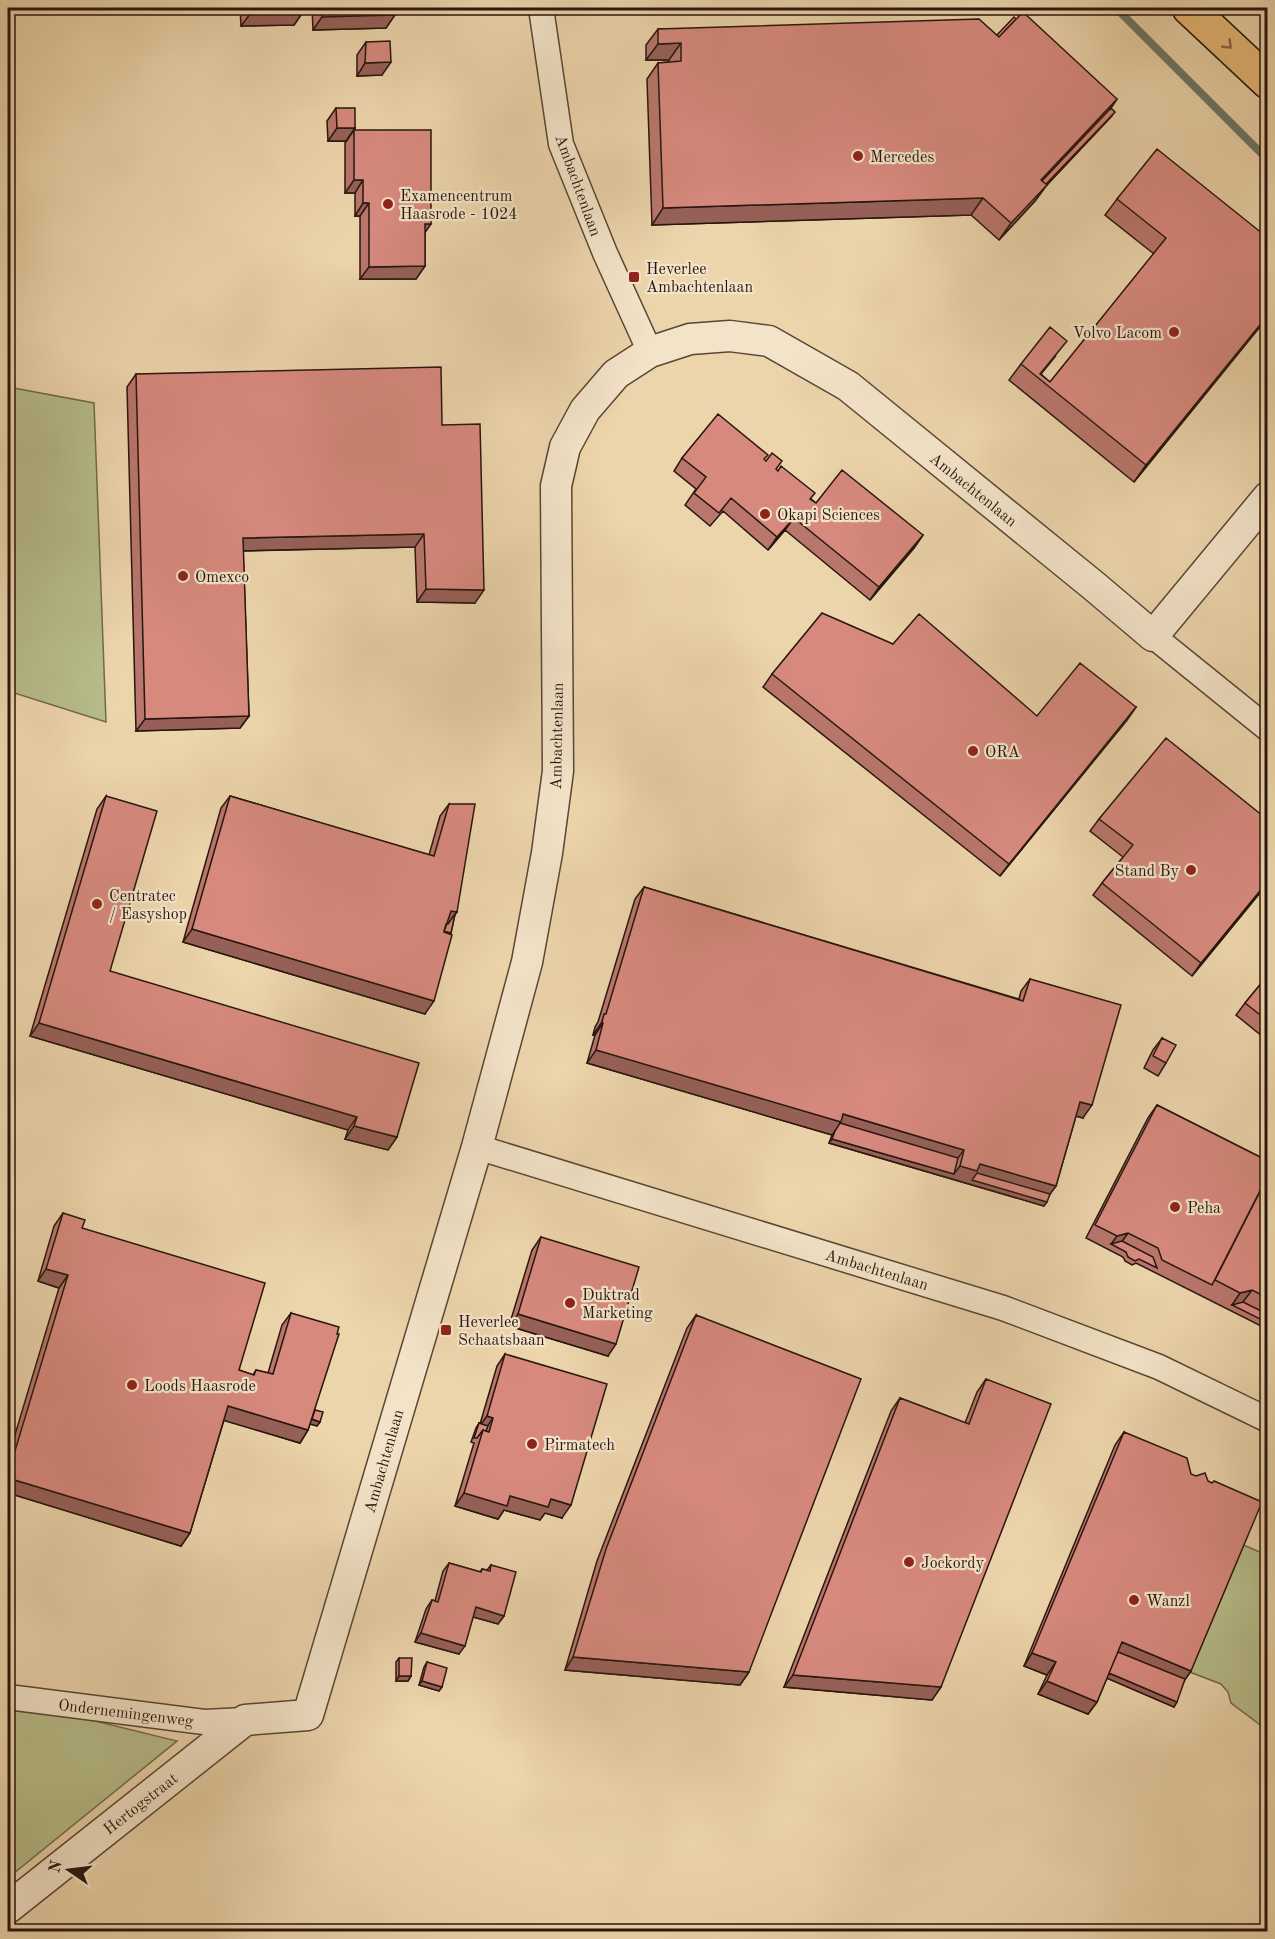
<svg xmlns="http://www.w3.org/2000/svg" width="1275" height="1939" font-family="'Old Standard TT',serif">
<rect width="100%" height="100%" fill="#ecd4ab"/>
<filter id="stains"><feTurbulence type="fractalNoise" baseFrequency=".00333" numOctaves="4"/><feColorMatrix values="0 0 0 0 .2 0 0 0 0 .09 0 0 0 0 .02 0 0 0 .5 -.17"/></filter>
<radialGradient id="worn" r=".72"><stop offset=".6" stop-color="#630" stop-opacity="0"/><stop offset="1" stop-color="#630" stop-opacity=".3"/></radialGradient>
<path fill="#b7bd8a" stroke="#706a4c" stroke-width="1.5" d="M8 387 94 403 106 722 8 691Z
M1241 1544 1267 1555V1730L1231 1703 1228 1692 1221 1684 1187 1671Z
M8 1710 83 1718 177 1741 8 1878Z"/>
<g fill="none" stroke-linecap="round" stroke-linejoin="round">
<path stroke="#6c7868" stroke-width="8" d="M1116 8 1268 160"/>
<g stroke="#594635" stroke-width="27">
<path id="minor" d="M541 8 561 144 605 253 650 352
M1153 636 1268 729
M477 1147 1003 1308 1159 1367 1268 1420
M8 1697 204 1722 245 1720"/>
</g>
<g stroke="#594635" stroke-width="33">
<path id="tertiary" d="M8 1908 245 1720 308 1715 477 1147 527 962 547 853 558 771 556 486 565 447 585 410 616 374 650 352 690 339 730 336 769 341 848 386 1094 586 1153 636 1268 497"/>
</g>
<g stroke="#28160e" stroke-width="36">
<path id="trunk" d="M1189 8 1268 82"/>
</g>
<use href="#minor" stroke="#f3e3c8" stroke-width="24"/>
<use href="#tertiary" stroke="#f3e3c8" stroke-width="30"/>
<use href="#trunk" stroke="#e6ba76" stroke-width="33"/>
</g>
<path fill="#b9766c" stroke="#28160e" stroke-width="1.5" d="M240 8H303V12L294 25 241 26Z
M312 8H411L401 13 395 14 386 28 313 30Z
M658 29 997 35 1117 99 1111 108 1112 116 1046 186 1035 201 999 240 971 215 652 225 647 79 658 63 669 62V60H646V45Z
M366 42 382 75 357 76V55Z
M336 108 355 128 346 141H328L327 121Z
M354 130 425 232V266L416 279H360V216H355V193H345V143Z
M1117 199 1268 238V320L1266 319 1134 482 1009 380 1021 364 1055 357 1041 374 1050 382 1154 254 1105 215Z
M136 374 442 425 475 603 417 602 415 547 243 551 249 716 240 728 136 731 127 387Z
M682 458 764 460 816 503 923 535 914 548 870 600 785 530 768 550 723 511 710 526 685 505 696 489 674 471Z
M772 674 1037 716 1136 707 1127 720 1000 876 763 687Z
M106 796 110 971 397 1137 388 1150 345 1139 348 1130 30 1036 97 809Z
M230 796 429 855 440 816 449 804 457 912 455 914 451 933 425 1014 183 942 221 808Z
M1099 819 1268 820V883L1192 976 1093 895 1102 883 1123 857 1090 831Z
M644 887 1019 999 1021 991 1030 979 1083 1118 1076 1116 1056 1186 1050 1194 1044 1206 829 1143 832 1135 587 1063 595 1035H593L595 1027 598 1022 635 899Z
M1268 975V1041L1236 1015 1245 1003Z
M1162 1038 1166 1063 1158 1076 1144 1068 1153 1050Z
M1157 1105 1268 1161V1324L1261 1326 1136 1263 1132 1265 1125 1261 1123 1257 1086 1238 1148 1118Z
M63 1213 82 1228 239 1370 253 1375 256 1370 268 1373 282 1325 291 1313 315 1410 320 1422 317 1426 310 1424 308 1430 300 1443 224 1420 190 1533 181 1546 8 1493V1458L59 1288 38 1281 54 1226Z
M541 1237 608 1356 509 1326 532 1250Z
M696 1315 749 1672 740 1685 565 1670 597 1561 687 1328Z
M505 1354 562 1518 545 1513 540 1520 504 1510 498 1519 455 1506 474 1443 471 1442 476 1428 479 1423 480 1424 497 1366Z
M986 1379 941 1687 932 1700 784 1687 891 1411 900 1398 965 1423 977 1392Z
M1124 1432 1191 1671 1185 1679 1174 1707 1107 1678 1097 1702 1088 1714 1038 1694 1047 1675 1024 1666 1115 1445Z
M449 1563 480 1572 482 1569 487 1570 491 1565 504 1616 498 1624 473 1617 459 1654 415 1642 426 1609 432 1600 435 1601 443 1571Z
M399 1658 411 1676 408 1681H396V1662Z
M427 1662 442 1687 439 1691 419 1685 424 1667Z"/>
<path fill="#966058" stroke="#28160e" stroke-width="1.5" d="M392 8H411L401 13 389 15H395L386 28 313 30 322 17Z
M303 12 294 25 241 26 250 14Z
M681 43 669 60H646L658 44Z
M391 62 382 75 357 76 365 63Z
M1117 99 1105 116 1033 192 1041 180Z
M1115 112 1046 186 1035 201 999 240 1011 223 1036 195Z
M337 128H355L346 141H328Z
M354 180H363L355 193H345Z
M983 198 971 215 652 225 663 208Z
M363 203H369L360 216H355Z
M425 224H431L422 237Z
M425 266 416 279H360L369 267Z
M1268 315V317L1134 482 1146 465Z
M794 518 785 530 768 550 777 537Z
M424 534 415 547 234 551 243 538Z
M923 535 914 548 870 600 879 587Z
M426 589 484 590 475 603 417 602Z
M1136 707 1127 720 1000 876 1009 864Z
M249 716 240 728 136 731 145 719Z
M1268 881V883L1192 976 1201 963Z
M451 911 457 912 448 924H443Z
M192 929 434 1001 425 1014 183 942Z
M602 1022 603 1023 595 1035H593Z
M39 1023 357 1117 348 1130 30 1036Z
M596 1050 843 1114 964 1150 955 1162 837 1128 832 1135 587 1063Z
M1080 1102 1092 1105 1083 1118 1072 1115Z
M354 1126 397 1137 388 1150 345 1139Z
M832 1139 954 1174 960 1166 980 1164 1056 1186 1047 1198V1202L1044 1206 829 1143Z
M1128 1233 1119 1246 1111 1244 1117 1236Z
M46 1269 68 1275 59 1288 38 1281Z
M1252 1290 1240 1306 1232 1305 1240 1293Z
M1268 1302V1311L1258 1315Z
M518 1314 616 1344 608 1356 509 1326Z
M1268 1320V1324L1261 1326 1264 1321Z
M228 1406 308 1430 300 1443 219 1419Z
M487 1416 493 1418 485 1430 478 1428Z
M310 1419 320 1422 317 1426 307 1423Z
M8 1478 190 1533 181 1546 8 1493Z
M464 1493 551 1499 571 1505 562 1518 545 1513 540 1520 504 1510 498 1519 455 1506Z
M476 1607 504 1616 498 1624 470 1616Z
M421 1633 465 1646 459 1654 415 1642Z
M1122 1642 1191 1671 1182 1684 1114 1656Z
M1032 1653 1056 1662 1047 1675 1024 1666Z
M573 1657 749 1672 740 1685 565 1670Z
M1107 1672 1177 1702 1174 1707 1104 1677Z
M793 1675 941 1687 932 1700 784 1687Z
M399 1676H411L408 1681H396Z
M422 1681 442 1687 439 1691 419 1685Z
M1047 1681 1097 1702 1088 1714 1038 1694Z"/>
<path fill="#d7897e" stroke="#28160e" stroke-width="1.5" d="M249 8H303V12L250 14Z
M322 8H395V15L322 17Z
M1023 12 1117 99 1041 180 1047 185 1011 223 983 198 663 208 658 63 681 61V43L658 44V29L979 19 999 37Z
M1014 17 1016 19 999 37 997 35Z
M390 41 391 62 365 63 366 42Z
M336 108H355V128H337Z
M1111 108 1115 112 1046 184 1042 181Z
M354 130H431V224H425V266L369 267V203H363V180H354Z
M1157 149 1268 238V315L1146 465 1021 364 1050 327 1067 341 1040 374 1050 382 1166 238 1117 199Z
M441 367 442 425 480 424 484 590 426 589 424 534 243 538 249 716 145 719 136 374Z
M718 414 768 455 764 459 766 461 772 453 782 461 776 469 778 471 781 466 815 493 810 499 816 503 842 470 923 535 879 587 794 518 777 537 731 498 719 513 694 493 706 477 682 458Z
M822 613 893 644 919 614 1037 716 1080 663 1136 707 1009 864 772 674Z
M1166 738 1268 820V881L1201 963 1102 883 1133 845 1099 819Z
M106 796 157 811 110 971 419 1063 397 1137 354 1126 357 1117 39 1023Z
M230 796 434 856 449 804H475L457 912 451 911 444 932 452 935 434 1001 192 929Z
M644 887 1023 1001 1030 979 1121 1005 1092 1105 1080 1102 1056 1186 980 1164 977 1171 960 1166 964 1150 843 1114 841 1122 596 1050 603 1023 602 1022 604 1014H606Z
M455 914 451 933 444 931 446 924H448Z
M1268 975V1021L1245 1003Z
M1162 1038 1176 1045 1166 1063 1153 1056Z
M1157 1105 1268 1161V1175L1212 1285 1162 1260 1158 1248 1128 1233 1117 1236 1095 1225Z
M840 1123 958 1158 954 1174 832 1139 835 1131Z
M977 1173 1050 1194 1047 1202 972 1180Z
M1268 1176V1298L1252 1290 1240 1293 1215 1280Z
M63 1213 85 1220 82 1228 265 1283 239 1370 254 1375 256 1370 273 1374 291 1313 339 1327 337 1334H339L308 1430 228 1406 190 1533 8 1478V1474L68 1275 46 1269Z
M541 1237 639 1267 616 1344 518 1314Z
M1122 1241 1153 1257 1157 1268 1139 1259 1135 1261 1128 1257 1126 1252 1111 1244Z
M1243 1302 1261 1311 1268 1309V1320L1264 1321 1232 1305Z
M696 1315 861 1379 749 1672 573 1657 606 1549Z
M505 1354 607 1384 571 1505 551 1499 548 1507 510 1496 507 1506 464 1493 483 1430 489 1432 493 1418 487 1416Z
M986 1379 1051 1404 941 1687 793 1675 900 1398 969 1424Z
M315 1410 323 1412 320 1422 312 1419Z
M479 1423 488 1426 486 1431 483 1430 477 1438H474Z
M1124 1432 1187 1458 1191 1474 1196 1476 1205 1473 1208 1481 1212 1483 1214 1481 1262 1502 1191 1671 1122 1642 1097 1702 1047 1681 1056 1662 1032 1653Z
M449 1563 481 1572 482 1569 490 1571 491 1565 516 1572 504 1616 476 1607 465 1646 421 1633 432 1600 438 1602Z
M1118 1652 1185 1679 1177 1702 1109 1673Z
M399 1658H412L411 1676H399Z
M427 1662 447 1668 442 1687 422 1681Z"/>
<defs><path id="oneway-chevron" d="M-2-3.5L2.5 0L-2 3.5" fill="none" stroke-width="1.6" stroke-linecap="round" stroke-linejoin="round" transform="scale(1.5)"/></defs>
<use stroke="#876842" href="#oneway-chevron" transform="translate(1228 45) rotate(44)"/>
<g fill="#8f2418" stroke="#f3e3c8" stroke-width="2">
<circle cx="858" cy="156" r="6"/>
<circle cx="388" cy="204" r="6"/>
<rect x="628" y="271" width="12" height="12" rx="3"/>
<circle cx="1174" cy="332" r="6"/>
<circle cx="765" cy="514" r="6"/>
<circle cx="183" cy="576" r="6"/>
<circle cx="973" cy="751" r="6"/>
<circle cx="1191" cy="870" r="6"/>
<circle cx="97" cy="904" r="6"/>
<circle cx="1175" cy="1207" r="6"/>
<circle cx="570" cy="1303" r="6"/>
<rect x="440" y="1324" width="12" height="12" rx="3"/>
<circle cx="132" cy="1385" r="6"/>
<circle cx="532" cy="1444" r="6"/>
<circle cx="909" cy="1562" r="6"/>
<circle cx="1134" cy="1600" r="6"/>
</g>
<g text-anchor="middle" stroke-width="4.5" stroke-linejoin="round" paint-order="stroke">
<g font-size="16" fill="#28160e" stroke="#f3e3c8" text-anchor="start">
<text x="870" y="162">Mercedes</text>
<text x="400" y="201">Examencentrum<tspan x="400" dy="18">Haasrode - 1024</tspan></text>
<text x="646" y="274">Heverlee<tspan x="646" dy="18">Ambachtenlaan</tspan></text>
<text x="1162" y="338" text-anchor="end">Volvo Lacom</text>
<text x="777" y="520">Okapi Sciences</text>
<text x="195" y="582">Omexco</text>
<text x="985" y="757">ORA</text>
<text x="1179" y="876" text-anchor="end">Stand By</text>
<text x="109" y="901">Centratec<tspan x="109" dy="18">/ Easyshop</tspan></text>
<text x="1187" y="1213">Peha</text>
<text x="582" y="1300">Duktrad<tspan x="582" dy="18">Marketing</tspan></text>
<text x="458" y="1327">Heverlee<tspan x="458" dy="18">Schaatsbaan</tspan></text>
<text x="144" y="1391">Loods Haasrode</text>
<text x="544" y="1450">Pirmatech</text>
<text x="921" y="1568">Jockordy</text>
<text x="1146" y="1606">Wanzl</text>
</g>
<g font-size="16" fill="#28160e" stroke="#f3e3c8">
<text transform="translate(579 185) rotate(70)" y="6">Ambachtenlaan</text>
<text transform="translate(974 489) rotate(39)" y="6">Ambachtenlaan</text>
<text transform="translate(556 736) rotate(-89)" y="6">Ambachtenlaan</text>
<text transform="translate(877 1269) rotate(17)" y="6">Ambachtenlaan</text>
<text transform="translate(383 1461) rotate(-74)" y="6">Ambachtenlaan</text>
<text transform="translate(126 1712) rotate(7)" y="6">Ondernemingenweg</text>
<text transform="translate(140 1803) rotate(-38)" y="6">Hertogstraat</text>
</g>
</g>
<rect width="1275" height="1939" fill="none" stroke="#ecd4ab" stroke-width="30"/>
<rect x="9" y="9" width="1257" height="1921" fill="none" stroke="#28160e" stroke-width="3"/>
<rect x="15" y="15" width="1245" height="1909" fill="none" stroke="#28160e" stroke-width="1.5"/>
<g transform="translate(69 1870) rotate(284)" stroke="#f3e3c8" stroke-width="4.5" paint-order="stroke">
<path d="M0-4.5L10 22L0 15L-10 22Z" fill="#28160e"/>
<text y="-9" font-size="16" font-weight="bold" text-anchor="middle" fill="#28160e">N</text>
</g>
<rect width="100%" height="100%" filter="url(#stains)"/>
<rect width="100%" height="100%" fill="url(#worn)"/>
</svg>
